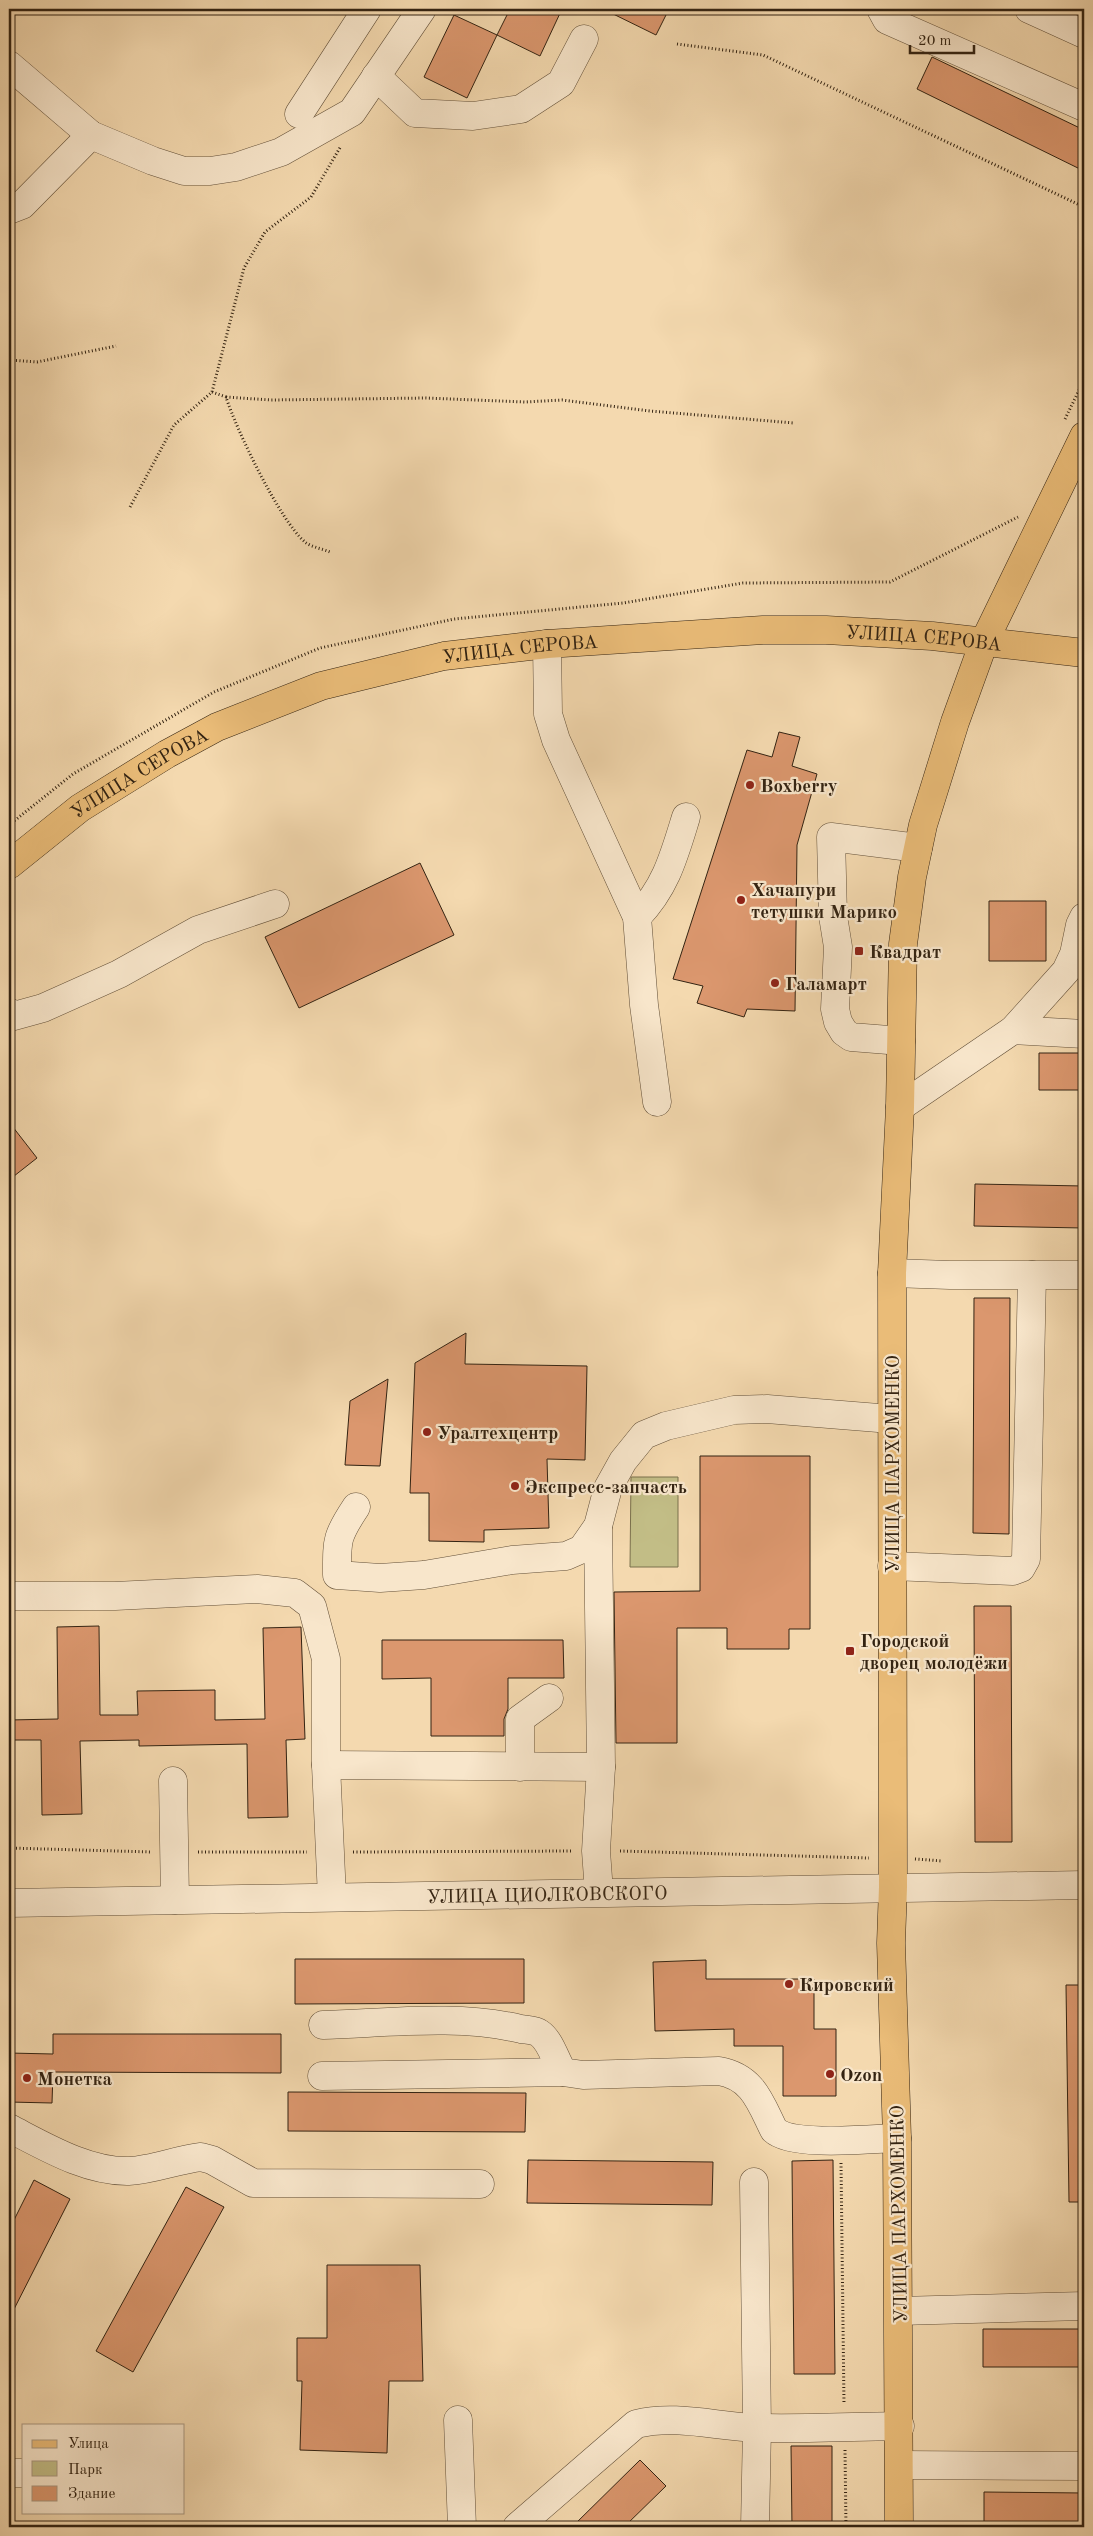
<svg xmlns="http://www.w3.org/2000/svg" width="1093" height="2536" font-family="'Old Standard TT',serif">
<rect width="100%" height="100%" fill="#f4d9af"/>
<filter id="stains"><feTurbulence type="fractalNoise" baseFrequency=".004" numOctaves="4"/><feColorMatrix values="0 0 0 0 .2 0 0 0 0 .09 0 0 0 0 .02 0 0 0 .5 -.17"/></filter>
<radialGradient id="worn" r=".72"><stop offset=".6" stop-color="#630" stop-opacity="0"/><stop offset="1" stop-color="#630" stop-opacity=".3"/></radialGradient>
<path fill="#c2bd86" stroke="#7a704c" d="M631 1477H678V1567H630Z"/>
<path fill="#db976e" stroke="#332312" d="M510 9H562L540 56 497 35Z
M603 9H669L656 35Z
M454 15 497 35 467 98 424 77Z
M932 57 1084 130V171L917 89Z
M779 732 800 737 792 766 817 774 797 845 795 1011 747 1009 744 1017 697 1003 703 986 673 979 747 750 772 757Z
M420 863 454 935 299 1008 265 937Z
M989 901H1046V961H989Z
M1039 1053H1084V1090H1039Z
M9 1122 37 1158 9 1180Z
M975 1184 1084 1186V1228L974 1226Z
M974 1298H1010L1009 1534 973 1533Z
M466 1333 465 1364 587 1366 585 1460 547 1459 549 1528 484 1530V1542L429 1541V1493H410L415 1363Z
M388 1379 380 1466 345 1465 350 1401Z
M700 1456H810V1629H789V1649H727V1628H677V1743H616L614 1592 700 1591Z
M974 1606H1011L1012 1842H975Z
M99 1626 100 1715H138L137 1691 215 1690V1720L265 1719 263 1628 301 1627 305 1739 286 1740 288 1817 248 1818 247 1744 139 1746V1740L80 1741 82 1814 42 1815 41 1740H9V1720L58 1719 57 1627Z
M382 1640H563L564 1678H508V1709L504 1719V1736H431V1678L382 1679Z
M295 1959H524V2003L295 2004Z
M706 1960V1979H814V2029H836V2096H783V2046H734V2029L655 2031 653 1962Z
M1066 1985H1084V2202H1069Z
M53 2034H281V2073L53 2072 52 2103 9 2102V2053L53 2054Z
M288 2092 526 2093 525 2132 288 2131Z
M528 2160 713 2162 712 2205 527 2203Z
M833 2160 835 2374H794L792 2161Z
M34 2180 70 2199 9 2319V2230Z
M186 2187 224 2207 133 2372 96 2351Z
M327 2265H420L423 2381H389L387 2453 300 2450 302 2381H297V2338H327Z
M983 2329H1084V2367H983Z
M791 2446H832V2527H792Z
M640 2460 666 2486 624 2527H572Z
M984 2492 1084 2493V2527H984Z"/>
<g fill="none" stroke-linecap="round" stroke-linejoin="round">
<g stroke="#635039" stroke-width="29">
<g id="minor">
<path d="M881 9 887 20 1084 107"/>
<path d="M1029 9 1084 34"/>
<path d="M9 65 91 135 153 161 184 171H210L236 167 281 152 352 112 422 9"/>
<path d="M376 76 415 113 473 116 521 109 561 83 584 39"/>
<path d="M299 114 367 9"/>
<path d="M9 210 22 205 91 135"/>
<path d="M547 644 548 714 556 740 637 917 644 1005 657 1102"/>
<path d="M637 917C666 887 674 856 686 817"/>
<path d="M9 1012 14 1016 43 1008 119 974 198 930 275 904"/>
<path d="M1013 1030 1084 1034"/>
<path d="M901 1041 851 1037 844 1032 838 1022 835 1009 838 947 833 916 831 837 918 848"/>
<path d="M900 1107 1013 1030 1066 971 1074 954 1080 925 1084 917"/>
<path d="M892 1273 950 1275H1084"/>
<path d="M356 1507C336 1537 337 1540 337 1575L380 1578 424 1575 512 1560 566 1556 582 1549 598 1526 608 1488 623 1461 644 1435 666 1426 734 1410 767 1409 891 1419"/>
<path d="M598 1526 601 1767 596 1851 599 1892"/>
<path d="M892 1566 1013 1571 1021 1568 1026 1559 1032 1275"/>
<path d="M9 1596H115L257 1589 295 1593 312 1606 326 1659V1765"/>
<path d="M520 1767V1719L549 1698"/>
<path d="M173 1781 175 1900"/>
<path d="M332 1897 326 1765 601 1767"/>
<path id="s1" d="M9 1903 1084 1885"/>
<path d="M323 2025C388 2023 458 2014 521 2029 526 2030 535 2030 539 2033 551 2041 555 2060 563 2072L583 2075 719 2071C753 2077 760 2102 774 2130 792 2147 871 2139 897 2138"/>
<path d="M322 2076 563 2072"/>
<path d="M9 2128C44 2146 87 2172 129 2171 153 2170 176 2160 201 2157L212 2160 253 2183 480 2184"/>
<path d="M754 2182 757 2428 755 2527"/>
<path d="M899 2311 1084 2306"/>
<path d="M458 2420 462 2527"/>
<path d="M900 2465 1084 2466"/>
<path d="M9 2473H24"/>
<path d="M517 2527 636 2424C677 2414 717 2427 758 2428 805 2429 853 2427 900 2426"/>
</g>
</g>
<g stroke="#332312" stroke-width="29">
<g id="major">
<path id="s2" d="M9 865 80 808 167 754 217 727 321 686 444 656 547 644 763 630H826L932 636 1084 653"/>
<path d="M899 2527 897 2138 891 1943 893 1887 892 1273 900 1107 903 944 912 877 923 825 955 722 984 642 1084 436"/>
</g>
</g>
<path stroke="#332312" stroke-width="3" stroke-dasharray="1 2.5" stroke-linecap="butt" d="M677 44 763 55 1084 207
M9 360 37 362 116 346
M212 392 226 397C236 429 280 521 305 542 311 547 323 549 330 552
M226 397 271 400 426 398 525 402 562 400 650 411 794 423
M1065 419 1084 380
M130 507 174 425 212 392 244 268 265 232 311 197 341 146
M9 825 73 774 214 692 320 648 454 619 623 603 743 583 890 582 1018 517
M9 1848 152 1852
M620 1851 869 1858
M198 1852H307
M353 1852 572 1851
M915 1859 942 1861
M841 2163 844 2404
M845 2450 846 2527"/>
<use href="#minor" stroke="#f8e6cb" stroke-width="28"/>
<use href="#major" stroke="#eabc78" stroke-width="28"/>
</g>
<g fill="#8f2418" stroke="#f8e6cb" stroke-width="2">
<circle cx="750" cy="785" r="5"/>
<circle cx="741" cy="900" r="5"/>
<rect x="854" y="946" width="10" height="10" rx="2.5"/>
<circle cx="775" cy="983" r="5"/>
<circle cx="427" cy="1432" r="5"/>
<circle cx="515" cy="1486" r="5"/>
<rect x="845" y="1646" width="10" height="10" rx="2.5"/>
<circle cx="789" cy="1984" r="5"/>
<circle cx="830" cy="2074" r="5"/>
<circle cx="27" cy="2078" r="5"/>
</g>
<g text-anchor="middle" stroke-width="4.5" stroke-linejoin="round" paint-order="stroke">
<g font-size="19" fill="#332312" stroke="#f8e6cb">
<text dy="7" stroke="none"><textPath href="#s2" startOffset="970">УЛИЦА СЕРОВА</textPath></text>
<text dy="7" stroke="none"><textPath href="#s2" startOffset="565">УЛИЦА СЕРОВА</textPath></text>
<text dy="7" stroke="none"><textPath href="#s2" startOffset="160">УЛИЦА СЕРОВА</textPath></text>
<text transform="translate(892 1464) rotate(-90)" y="7">УЛИЦА ПАРХОМЕНКО</text>
<text dy="7" stroke="none"><textPath href="#s1" startOffset="538">УЛИЦА ЦИОЛКОВСКОГО</textPath></text>
<text transform="translate(898 2214) rotate(-91)" y="7">УЛИЦА ПАРХОМЕНКО</text>
</g>
<g font-size="19" font-weight="bold" fill="#332312" stroke="#f8e6cb" text-anchor="start">
<text x="760" y="792">Boxberry</text>
<text x="751" y="896">Хачапури<tspan x="751" dy="22">тетушки Марико</tspan></text>
<text x="869" y="958">Квадрат</text>
<text x="785" y="990">Галамарт</text>
<text x="437" y="1439">Уралтехцентр</text>
<text x="525" y="1493">Экспресс-запчасть</text>
<text x="860" y="1647">Городской<tspan x="860" dy="22">дворец молодёжи</tspan></text>
<text x="799" y="1991">Кировский</text>
<text x="840" y="2081">Ozon</text>
<text x="37" y="2085">Монетка</text>
</g>
</g>
<rect width="1093" height="2536" fill="none" stroke="#f4d9af" stroke-width="30"/>
<rect x="10" y="10" width="1073" height="2516" fill="none" stroke="#332312" stroke-width="2.5"/>
<rect x="15" y="15" width="1063" height="2506" fill="none" stroke="#332312"/>
<rect x="22" y="2424" width="162" height="90" fill="#f8e6cb" stroke="#a99881"/>
<rect x="32" y="2440" width="25" height="8" fill="#eabc78" stroke="#a99881"/>
<text x="68" y="2448" font-size="15" fill="#332312">Улица</text>
<rect x="32" y="2461" width="25" height="15" fill="#c2bd86" stroke="#a99881"/>
<text x="68" y="2474" font-size="15" fill="#332312">Парк</text>
<rect x="32" y="2486" width="25" height="15" fill="#db976e" stroke="#a99881"/>
<text x="68" y="2498" font-size="15" fill="#332312">Здание</text>
<path d="M910 45v8h64v-8" fill="none" stroke="#332312" stroke-width="2.5"/>
<text x="918" y="45" font-size="15" fill="#332312" stroke="#f8e6cb" stroke-width="4" paint-order="stroke">20 m</text>
<rect width="100%" height="100%" filter="url(#stains)"/>
<rect width="100%" height="100%" fill="url(#worn)"/>
</svg>
